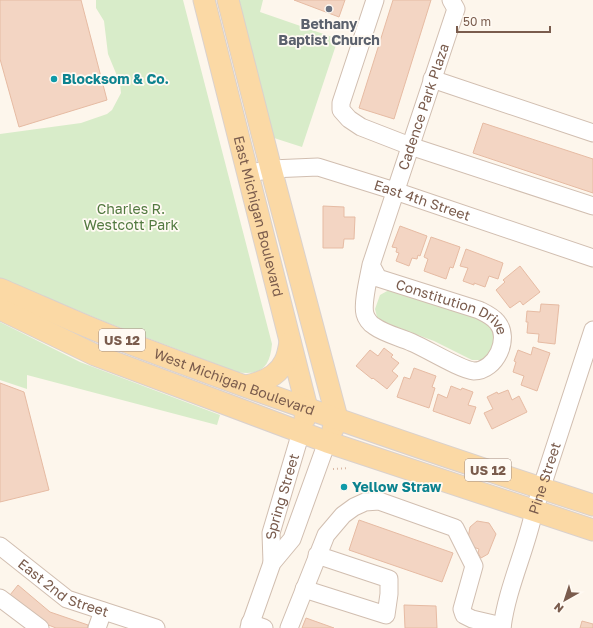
<svg xmlns="http://www.w3.org/2000/svg" width="593" height="628" font-family="'Golos Text',sans-serif">
<rect width="100%" height="100%" fill="#fdf6ec"/>
<path fill="#d8ecc9" d="M96 0H183L272 344C270 368 260 376 237 372L108 323 0 278V134L81 123 107 114 112 110 121 93 120 83 108 54 104 21 96 8Z
M237 0H263L260 12 338 39 302 147 274 138 269 129Z
M389 290 483 318 494 329 495 344 486 357 482 360H472L434 341 380 321 377 317 375 309 380 295Z
M0 322 80 362 220 415 217 425 27 375V389L0 380Z"/>
<path fill="#f3d5c3" stroke="#e6bba3" d="M0 0H81L107 100 19 127 0 59Z
M294 0H345L339 17Z
M393 0H431L394 119 359 108Z
M483 123 593 159V193L473 153Z
M323 206 344 207V217H355L354 239H344L343 248H323Z
M400 226 427 236 420 256 418 255 417 259 412 258 409 266 396 261 399 253 396 252 397 248 392 247Z
M431 237 460 247 453 268 450 267 446 279 424 271 428 259 424 257Z
M466 249 503 263 498 279 489 276 485 287 474 283V285L463 281 468 268 460 266Z
M520 266 540 292 523 305 520 301 510 308 496 290 505 282 503 280Z
M541 304 559 305 555 344 538 342 539 334 527 333 528 322H526L527 311 540 312Z
M533 347 550 353 537 391 521 385 524 376 513 372 516 362 514 361 518 350 531 355Z
M384 348 393 355 391 357 399 363 392 371 398 376 387 389 373 378 372 379 356 366 370 350 378 356Z
M414 368 436 376 432 387 435 388 429 408 397 397 404 377 410 379Z
M0 383 24 392 49 490 0 502Z
M451 386 461 390 462 388 473 392 468 405 476 407 470 424 433 411 438 394 447 398Z
M508 390 512 400 519 396 527 412 492 429 484 413 493 409 487 397 497 392 498 394Z
M359 520 453 553 442 582 349 550Z
M477 521 489 523 496 534 488 554 481 558 478 553 479 549 473 547 468 538 470 527Z
M18 585 50 612 88 625V628H56L46 624 10 595Z
M404 605 436 606 437 628H405Z
M306 618 334 628H302Z
M582 621 593 624V628H580Z"/>
<g fill="none" stroke-linecap="round" stroke-linejoin="round">
<g stroke="#d1beb0" stroke-width="19">
<g id="minor">
<path d="M375 0 341 103V110L349 119 361 127 410 146 593 206"/>
<path d="M432 79 593 133"/>
<path id="s1" d="M247 174 271 169 318 167 395 191 593 258"/>
<path id="s2" d="M371 265 378 278 479 310C485 313 492 316 497 322 511 338 496 371 474 371 461 370 427 349 413 343 400 337 385 334 374 326 370 324 366 318 365 314 362 304 369 276 371 265L456 9 451 0"/>
<path id="s3" d="M0 546 67 599 156 628"/>
<path id="s4" d="M272 563 271 533 301 432"/>
<path d="M304 589 386 615 389 594V579L317 555"/>
<path d="M0 598 40 628"/>
<path d="M250 623 264 628"/>
<path d="M97 628 103 611"/>
<path d="M249 628 272 563 292 539 327 442"/>
<path d="M289 628 326 535 343 515 354 507 365 502 379 501 455 528 474 566 462 609 464 615 472 619 502 626"/>
<path id="s5" d="M502 628C507 588 526 550 534 511L593 330"/>
</g>
</g>
<g stroke="#dad1cd" stroke-width="23">
<g id="major">
<path id="s6" d="M204 0 307 408 305 418"/>
<path d="M228 0 271 169 337 418 333 429"/>
<path id="s7" d="M0 289C36 304 72 321 108 335 268 397 430 452 593 505"/>
<path d="M0 309 95 355 327 442 593 530"/>
<path d="M246 386C261 383 278 376 285 361 288 355 289 348 290 342"/>
</g>
</g>
<path stroke="#d9b8a5" stroke-width="2" stroke-dasharray="1 3" stroke-linecap="butt" d="M333 469 349 468"/>
<use href="#minor" stroke="#fff" stroke-width="17"/>
<use href="#major" stroke="#fbd9a5" stroke-width="21"/>
</g>
<circle fill="#6b7280" stroke="#fffaf3" stroke-width="1.5" cx="329" cy="9" r="4"/>
<g fill="#0f9aa8" stroke="#fffaf3" stroke-width="1.5">
<circle cx="54" cy="79" r="4"/>
<circle cx="344" cy="487" r="4"/>
</g>
<g text-anchor="middle" stroke-width="3.5" stroke-linejoin="round" paint-order="stroke">
<g fill="#fffaf3" stroke="#a28b7f" stroke-width="1">
<rect x="99" y="329" width="46" height="22" rx="3"/>
<rect x="465" y="459" width="46" height="22" rx="3"/>
</g>
<g font-size="13" font-weight="bold" fill="#7a5c4d">
<text x="122" y="345">US 12</text>
<text x="488" y="475">US 12</text>
</g>
<g font-size="14" font-weight="bold" fill="#5b616d" stroke="#fffaf3">
<text x="329" y="29">Bethany<tspan x="329" dy="16">Baptist Church</tspan></text>
</g>
<g font-size="14" font-weight="bold" fill="#0d838f" stroke="#fffaf3" text-anchor="start">
<text x="62" y="84">Blocksom &amp; Co.</text>
<text x="352" y="492">Yellow Straw</text>
</g>
<g font-size="14" fill="#7a5c4d" stroke="#fffaf3">
<text dy="5" stroke="none"><textPath href="#s2" startOffset="549">Cadence Park Plaza</textPath></text>
<text dy="5" stroke="none"><textPath href="#s1" startOffset="181">East 4th Street</textPath></text>
<text dy="5" stroke="none"><textPath href="#s6" startOffset="223">East Michigan Boulevard</textPath></text>
<text dy="5" stroke="none"><textPath href="#s2" startOffset="95">Constitution Drive</textPath></text>
<text dy="5" stroke="none"><textPath href="#s7" startOffset="252">West Michigan Boulevard</textPath></text>
<text dy="5" stroke="none"><textPath href="#s5" startOffset="156">Pine Street</textPath></text>
<text dy="5" stroke="none"><textPath href="#s4" startOffset="68">Spring Street</textPath></text>
<text dy="5" stroke="none"><textPath href="#s3" startOffset="77">East 2nd Street</textPath></text>
</g>
<g font-size="14" fill="#537a41" stroke="#fffaf3">
<text x="131" y="214">Charles R.<tspan x="131" dy="16">Westcott Park</tspan></text>
</g>
</g>
<g transform="translate(565 600) rotate(219)" stroke="#fffaf3" stroke-width="3" paint-order="stroke">
<path d="M0-3L7 15L0 10L-7 15Z" fill="#7a5c4d"/>
<text y="-6" font-size="11" font-weight="bold" text-anchor="middle" fill="#7a5c4d">N</text>
</g>
<path d="M457 26v6h93v-6" fill="none" stroke="#7a5c4d" stroke-width="2"/>
<text x="463" y="26" font-size="12" fill="#7a5c4d" stroke="#fffaf3" stroke-width="3" paint-order="stroke">50 m</text>
</svg>
